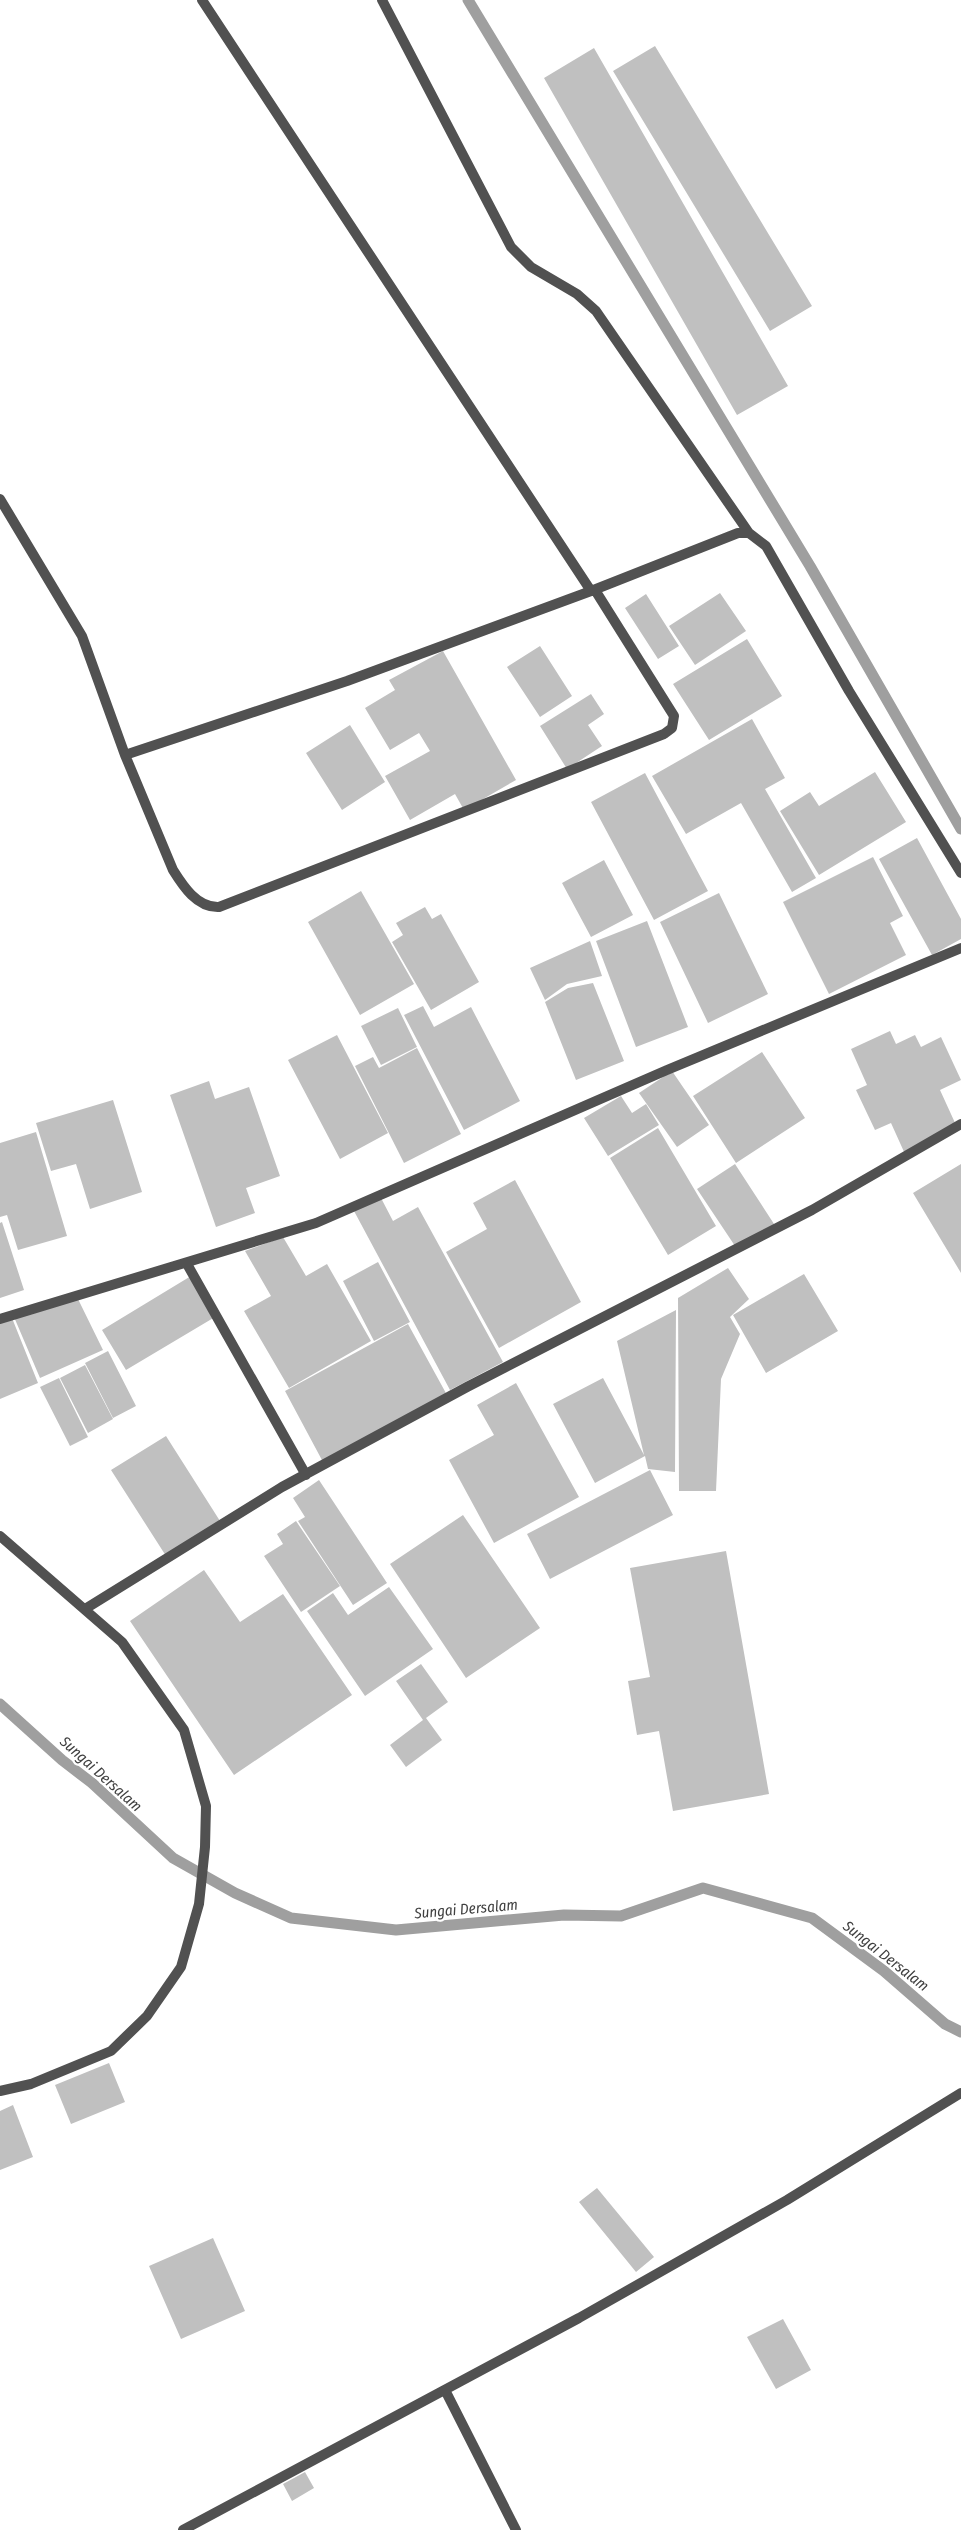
<svg xmlns="http://www.w3.org/2000/svg" width="961" height="2530" font-family="'Fira Sans Condensed',sans-serif">
<rect width="100%" height="100%" fill="#fff"/>
<g fill="none" stroke-linecap="round" stroke-linejoin="round">
<path stroke="#9f9f9f" stroke-width="11" d="M468 0 810 566 961 829
M0 1704 62 1760 92 1783 173 1858 235 1893 291 1918 396 1930 564 1915 621 1916 703 1888 812 1918 884 1971 945 2024 961 2032"/>
</g>
<path fill="#c0c0c0" d="M655 46 812 306 770 331 613 71Z
M594 48 788 386 737 415 544 78Z
M720 593 746 631 695 665 669 626Z
M646 594 679 646 658 659 625 608Z
M747 639 782 696 709 740 673 684Z
M540 646 572 696 540 717 507 667Z
M443 651 516 780 464 810 455 794 410 820 385 776 430 751 419 733 390 750 365 708 395 690 389 680Z
M591 694 604 714 588 725 602 746 567 769 540 726Z
M752 719 785 778 765 789 816 878 792 892 741 803 686 834 652 776Z
M350 725 385 782 342 810 306 753Z
M875 772 906 822 819 875 780 811 810 792 819 806Z
M645 773 708 891 654 920 591 802Z
M917 838 961 919V939L932 955 879 859Z
M873 857 903 916 890 923 906 955 829 994 783 902Z
M604 860 633 915 591 937 562 883Z
M361 891 414 984 360 1015 308 922Z
M719 893 768 994 708 1023 660 922Z
M425 907 432 919 441 914 479 982 431 1010 392 942 403 935 396 923Z
M647 921 688 1027 636 1047 596 941Z
M590 941 602 976 567 984 545 1000 530 968Z
M593 983 624 1061 576 1080 545 1002 568 988Z
M423 1006 434 1027 471 1007 520 1101 464 1130 404 1015Z
M398 1008 417 1047 381 1065 361 1026Z
M890 1031 896 1044 915 1035 921 1047 941 1037 961 1080 940 1090 956 1125 905 1154 891 1123 875 1130 856 1090 867 1085 851 1049Z
M337 1035 388 1133 340 1159 288 1060Z
M417 1048 461 1134 404 1163 355 1066 373 1057 379 1068Z
M762 1052 805 1118 736 1163 693 1096Z
M672 1071 709 1125 677 1147 639 1093Z
M209 1081 215 1099 249 1087 280 1176 246 1188 255 1213 216 1227 170 1095Z
M621 1096 632 1113 646 1104 659 1125 608 1156 584 1118Z
M113 1100 142 1192 90 1209 76 1164 51 1171 36 1123Z
M658 1128 716 1226 668 1255 610 1158Z
M36 1132 67 1236 18 1250 7 1215 0 1217V1143Z
M735 1164 776 1227 737 1249 697 1189Z
M961 1164V1273L913 1193Z
M515 1180 581 1302 499 1348 446 1252 487 1229 473 1203Z
M381 1198 393 1221 418 1207 503 1362 450 1390 354 1211Z
M2 1222 24 1290 0 1298V1223Z
M283 1237 306 1276 327 1264 371 1341 289 1388 244 1311 271 1296 245 1251Z
M378 1262 410 1322 374 1341 343 1281Z
M728 1268 749 1299 730 1317 740 1334 721 1379 716 1491H679L678 1298Z
M804 1274 838 1331 766 1373 733 1315Z
M191 1276 215 1317 126 1370 102 1330Z
M78 1299 103 1350 40 1378 14 1317Z
M676 1310 675 1472 648 1469 645 1456 595 1483 553 1404 603 1378 644 1455 617 1341Z
M12 1318 38 1383 0 1399V1323Z
M408 1324 447 1395 323 1462 285 1391Z
M108 1351 136 1406 113 1418 85 1363Z
M85 1365 113 1419 88 1433 60 1378Z
M59 1378 88 1437 70 1446 40 1387Z
M516 1383 579 1497 494 1543 449 1460 494 1435 477 1405Z
M166 1436 220 1521 166 1556 111 1470Z
M650 1470 673 1515 550 1579 527 1534Z
M319 1480 387 1583 353 1605 298 1521 305 1517 293 1498Z
M463 1515 540 1628 466 1678 390 1564Z
M296 1521 340 1586 301 1612 264 1556 283 1544 277 1534Z
M726 1551 769 1794 673 1811 659 1731 637 1735 628 1681 650 1677 630 1568Z
M204 1570 240 1622 283 1594 352 1695 234 1775 130 1621Z
M389 1587 433 1649 365 1696 307 1611 333 1593 348 1615Z
M421 1664 448 1702 426 1718 442 1740 406 1767 390 1745 423 1720 396 1681Z
M109 2063 125 2102 71 2124 55 2085Z
M13 2105 33 2157 0 2170V2111Z
M597 2188 654 2257 636 2272 579 2202Z
M213 2238 245 2311 181 2339 149 2266Z
M783 2319 811 2370 776 2389 747 2337Z
M305 2472 314 2488 292 2501 283 2484Z"/>
<g fill="none" stroke-linecap="round" stroke-linejoin="round">
<path stroke="#515151" stroke-width="10" d="M202 0 591 591 738 533H749L766 546 849 691 961 873
M382 0 511 247 531 267 577 294 596 311 749 533
M0 499 82 636 125 755 347 681 591 591
M125 755 173 870C183 886 197 908 219 907L664 734 672 728 674 716 595 590
M187 1264 306 1475
M0 1319 316 1223 667 1070 961 948
M0 1536 122 1642 184 1730 206 1806 205 1847 199 1904 181 1967 147 2016 111 2051 31 2084 0 2091
M85 1609 282 1487 467 1387 812 1210 961 1124
M445 2390 516 2530
M183 2530 579 2318 787 2200 961 2093"/>
</g>
<g text-anchor="middle" stroke-width="4.5" stroke-linejoin="round" paint-order="stroke">
<g font-size="15" font-style="italic" fill="#404040" stroke="#fff">
<text transform="translate(101 1774) rotate(42)" y="5">Sungai Dersalam</text>
<text transform="translate(466 1909) rotate(-5)" y="5">Sungai Dersalam</text>
<text transform="translate(886 1956) rotate(38)" y="5">Sungai Dersalam</text>
</g>
</g>
</svg>
